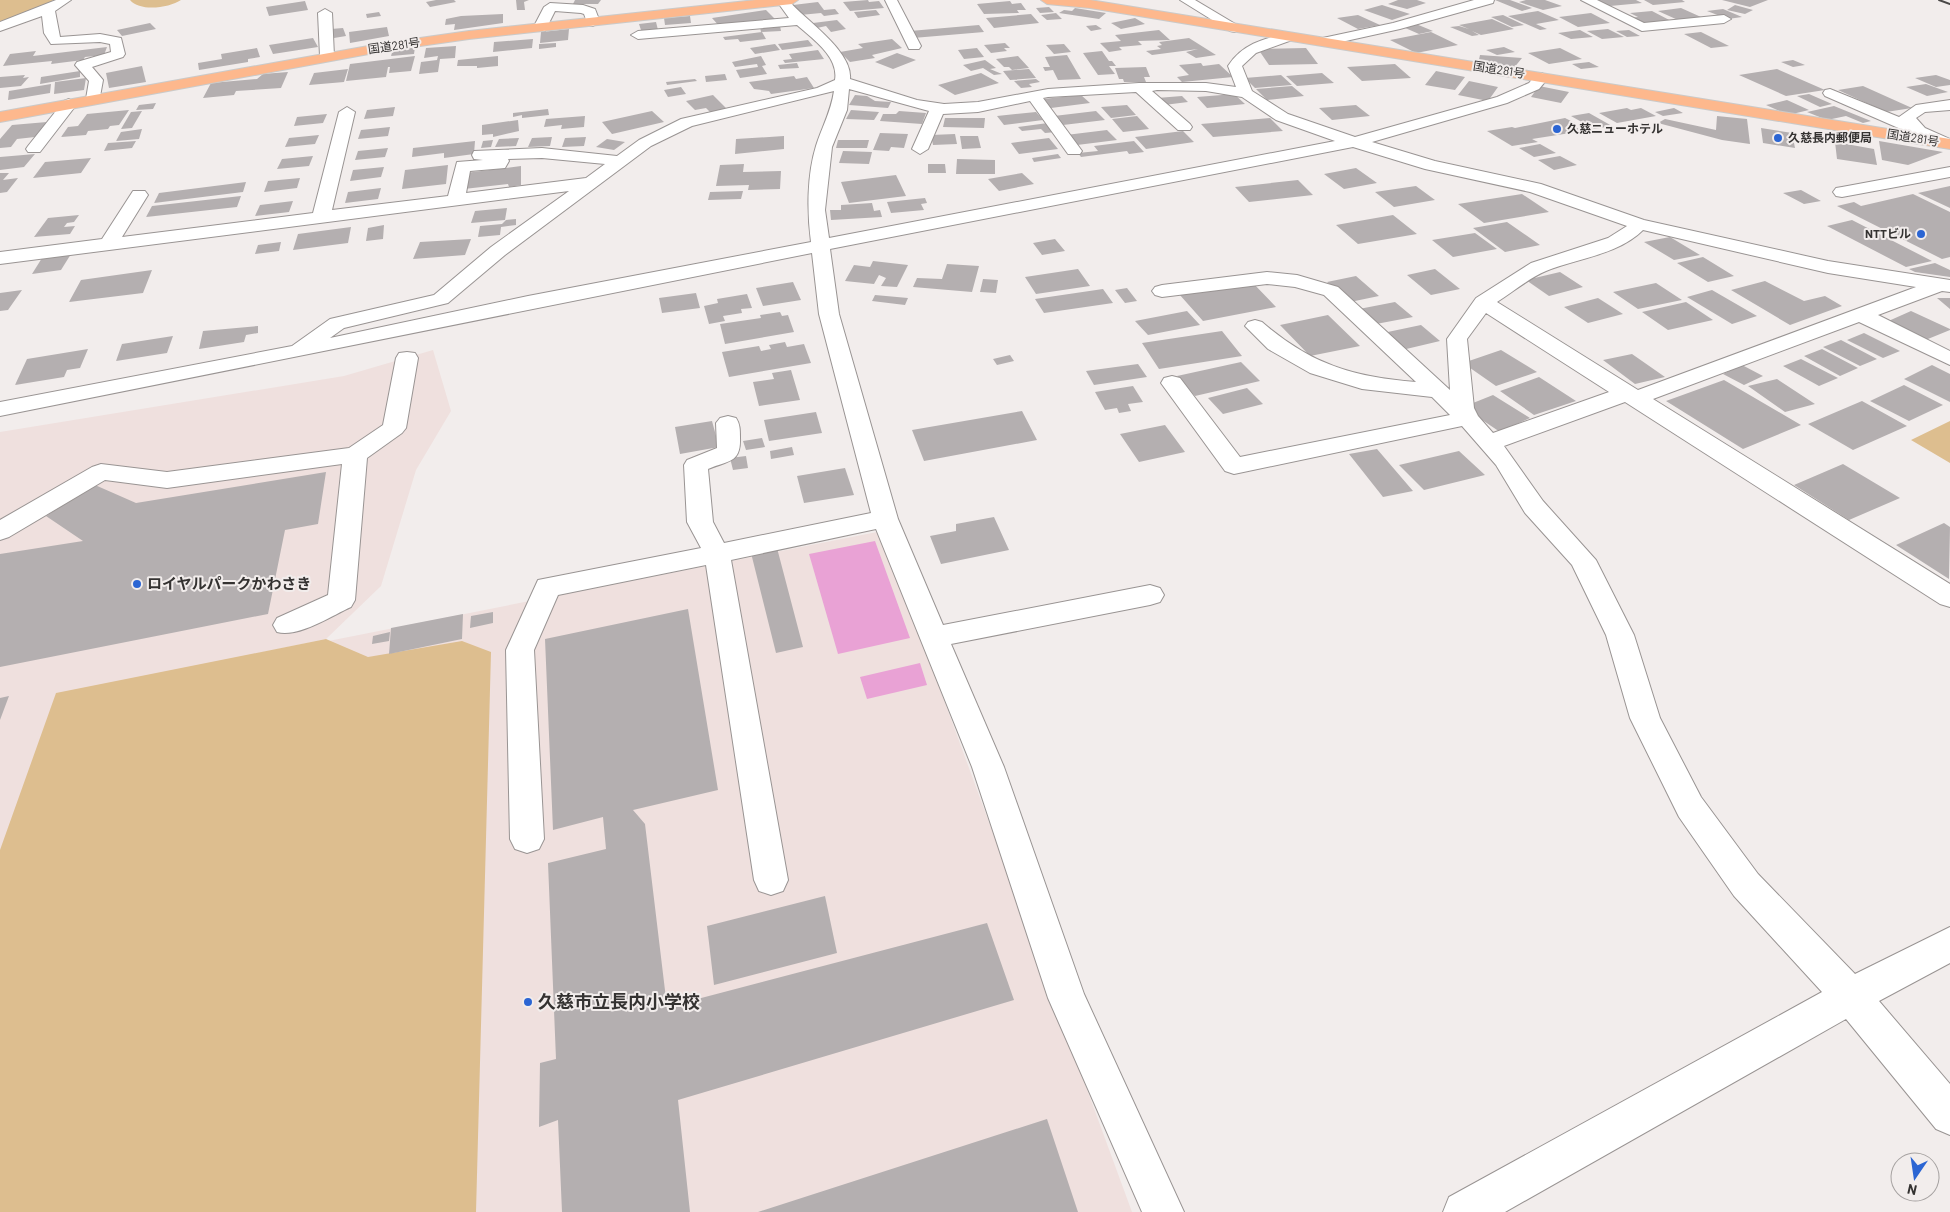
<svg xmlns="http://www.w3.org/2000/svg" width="1950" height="1212" font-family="Barlow,'Noto Sans JP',sans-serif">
<rect width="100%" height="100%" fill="#f2edec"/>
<path fill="#efe0de" d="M433 350 451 411 416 470 381 586 326 639 92 688 882 531 1132 1212H0V432L344 376Z"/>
<path fill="#ddbe8f" d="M0 0H53L41 16 0 30Z
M130 0H181C169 8 140 12 130 0Z
M1950 421V463L1911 440Z
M326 639 368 657 462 641 491 652 476 1212H0V850L56 693Z"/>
<path fill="#e9a2d5" d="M875 541 910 638 838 654 809 554Z
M920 663 927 685 867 699 860 677Z"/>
<path fill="#b4afb0" d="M436 0H454L456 2 430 7 426 2Z
M516 0H529L524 2 525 10H517Z
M575 0H601L598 4H573Z
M868 0 869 2 879 1 884 8 850 11 843 2Z
M1398 0H1417L1426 3 1407 9 1388 4Z
M1495 0H1510L1532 8 1522 11Z
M1526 0H1545L1562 6 1543 10 1519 2Z
M1598 0H1636L1642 3 1610 6Z
M1644 0H1682L1685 2 1653 5Z
M1722 0H1768L1750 7Z
M305 1 308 10 269 16 266 7Z
M1010 1 1012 4 1021 3 1026 10H1017L1019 13 984 14 977 4Z
M818 2 824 10 835 9 839 14 824 16 821 13 800 15 793 5Z
M1382 5 1410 14 1392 20 1364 10Z
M1735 5 1753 10 1745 14 1727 10Z
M1049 7 1054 12 1040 13 1036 8Z
M1075 8 1106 13 1099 19 1059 13 1064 10 1072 11Z
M1681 8 1701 17 1678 20 1658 11Z
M1723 9 1742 17 1728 19 1707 11Z
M766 10 776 20 720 27 712 18Z
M876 10 880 15 858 18 854 12Z
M1538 11 1559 20 1536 24 1547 29 1540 30 1508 16Z
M1652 11 1675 23 1645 26 1629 18 1638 17 1630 13Z
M379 12 381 16 367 18 366 14Z
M1056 13 1062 19 1047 20 1041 15Z
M1591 13 1610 23 1578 27 1559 17Z
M503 14V23L454 30 455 24 445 25 446 19 461 16Z
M1031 14 1039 23 994 28 986 18Z
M1358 15 1380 25 1358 29 1337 18Z
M1503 15 1524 25 1512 27 1491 17Z
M690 16 691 23 665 25 664 18Z
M1135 18 1145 24 1121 29 1111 23Z
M1492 19 1514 29 1481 35 1472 31 1479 35 1472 36 1450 27 1459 26 1469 29 1459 25Z
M837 20 846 29 831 32 826 26 817 28 813 23Z
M656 22 658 30H641L639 24Z
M150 23 156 29 122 36 117 30Z
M1416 24 1433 31 1419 34 1403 27Z
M979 25 984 32 913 38 910 31Z
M1096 25 1102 29 1091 31 1086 26Z
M780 26 781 31 761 32 760 27Z
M387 27 389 36 350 43 349 32Z
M343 28 346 36 334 38 331 29Z
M569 29 568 40 540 43 541 32Z
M1608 29 1624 37 1602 39 1587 31Z
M1159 30 1170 40 1138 41 1142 45 1119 47 1122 50 1109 52 1100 43 1121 41 1115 35Z
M1580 30 1593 37 1571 39 1558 33Z
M1629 30 1640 36 1627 37 1616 31Z
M762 32 766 39 740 42 738 39 725 40 723 37Z
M1431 32 1458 45 1416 53 1390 40Z
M1701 32 1729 46 1711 48 1684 34Z
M313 38 318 47 273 54 269 45Z
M1189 38 1216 55 1196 58 1186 52 1198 49 1152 55 1146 51 1161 49 1157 46 1162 45 1159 42Z
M533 39 532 48 493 52 494 42Z
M892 39 902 48 872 55 875 58 850 62 840 52 863 48 858 44Z
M808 40 813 46 782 50 778 44Z
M556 43V47L539 49V44Z
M1005 43 1010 48H1004L1007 51 991 53 984 45Z
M775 44 780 50 755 54 750 48Z
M1064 44 1071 52 1054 54 1046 45Z
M456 46 455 58 440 59 438 72 419 74 421 62 437 60 438 56 424 58 426 48Z
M107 47 104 55 85 57 83 60 51 64 52 61 3 66 10 54 36 51 33 56Z
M415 47 414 54 391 56 393 49Z
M1504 47 1515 52 1497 55 1486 50Z
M257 48 260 57 248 59V62L199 70 198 63 222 59 221 54Z
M977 48 984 57 964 59 958 50Z
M1306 48 1318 64 1269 65 1258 49Z
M1560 48 1582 59 1549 64 1528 53Z
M818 50 824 59 785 63 783 60 792 59 789 54Z
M1102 51 1109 61H1112L1116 66H1109L1115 74 1098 75 1083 53Z
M897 53 916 60 893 69 875 62Z
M1067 55 1081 79 1058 80 1053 70 1045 71 1043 67H1050L1045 57Z
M1480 55 1522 58 1513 69 1478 64Z
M415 56 411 71 389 73 390 67H388L386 77 346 81 350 64Z
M498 56V66L477 68V66H457L458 60Z
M761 56 766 65 762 66 767 74 740 78 736 70 758 67 757 64 735 67 732 62Z
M1018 56 1029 68 1012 70 1009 67H1004L996 59Z
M985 60 996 68 990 69 1002 74 994 75 983 68 971 71 963 65Z
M1793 60 1805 65 1793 67 1781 62Z
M1589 62 1599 67 1581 69 1572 64Z
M797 63 799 68 780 69 778 65Z
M1201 63 1203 66 1219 64 1233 77 1182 82 1177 77 1189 75 1179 65Z
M1395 64 1411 78 1362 81 1347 67Z
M142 66 146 82 109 88 106 73Z
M1146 67 1150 77H1144L1146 82H1124L1123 79H1119L1115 68Z
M348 69 344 82 309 85 314 73Z
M1029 69 1036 78 1010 80 1003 71Z
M1777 69 1825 90 1786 96 1739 75Z
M80 71V77L40 84 41 77Z
M1436 71 1465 77 1455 90 1425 85Z
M288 72 281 88 236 91 234 95 203 98 211 83 257 79 263 74Z
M981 73 999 83 955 95 938 85Z
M1322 73 1334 83 1297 86 1286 76Z
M725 74 727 80 706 82 705 76Z
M25 75 23 78 29 77 21 86 0 88V77Z
M1281 75 1292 85 1255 88 1245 78Z
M1936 75 1950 80V85L1936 87 1915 78Z
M794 76 796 79 807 77 814 88 771 94 769 91 754 89 749 82Z
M86 78 84 90 54 94 55 82Z
M695 79 697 81 667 85 666 82Z
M1036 79 1040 82 1029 84 1032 87 1021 88 1014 81Z
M1469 81 1498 87 1488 101 1458 95Z
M51 84 50 93 8 100 9 91Z
M1926 84 1948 92 1927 96 1906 87Z
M1292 86 1304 96 1267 100 1256 89Z
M1539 86 1569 92 1561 103 1531 97Z
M1863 86 1912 108 1886 112 1838 90Z
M681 87 686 94 668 97 664 90Z
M1234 94 1245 104 1207 108 1197 97Z
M1809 94 1832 104 1820 107 1797 96Z
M713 95 727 109 710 112 706 108 695 110 686 101Z
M855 95 867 96 875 101 891 102 888 108 849 105Z
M1081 95 1090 103 1051 108 1043 99Z
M1182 96 1188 102 1164 105 1157 98Z
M1787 100 1809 110 1788 115 1766 105Z
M156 103 153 109 136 110 139 105Z
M1127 105 1136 115 1111 118 1101 107Z
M1356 105 1370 116 1332 120 1319 108Z
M1834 106 1871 121 1863 123 1846 116 1827 120 1807 112Z
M395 107 393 116 364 119 367 110Z
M1627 108 1631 110 1641 108 1656 116 1617 123 1599 113Z
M1674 108 1683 113 1663 116 1655 112Z
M548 109 549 115 522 118V115L513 117V113Z
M129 110 119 125 110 126 108 129 88 131 86 135 61 137 68 127 78 126 87 114Z
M851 110 879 112 874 120 846 119Z
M142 111 132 128 121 129 131 112Z
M652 111 664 122 612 134 602 122Z
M899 111 926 113 922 124 880 121 883 114H896Z
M1096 111 1105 120 1063 125 1054 116Z
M1036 112 1043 120 1004 125 997 116Z
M1589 113 1612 126 1594 129 1571 116Z
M327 114 323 123 294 126 297 117Z
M585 116 584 127 561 129 562 125 544 127 546 119Z
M1137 116 1149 129 1123 132 1112 119Z
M1717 116 1747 119 1750 144 1722 140 1658 123 1665 119 1716 130Z
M945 118H985L984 128 943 127Z
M1270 118 1283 131 1213 137 1201 124Z
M1565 118 1575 123 1570 124 1583 131 1532 139 1538 142 1512 146 1487 131 1512 127 1515 128Z
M518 120 519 131 493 137V134L482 135V125Z
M47 122 35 137 17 139 11 147 0 148V139L12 125Z
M1048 123 1056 132 1045 133 1041 129 1022 131 1018 127Z
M390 127 388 136 358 139 361 130Z
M1761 128 1792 133 1795 148 1763 143Z
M142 129 139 139 116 141 121 132Z
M1107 130 1117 140 1077 145 1066 135Z
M1183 131 1194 142 1146 149 1135 137Z
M880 133 908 134 904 148 891 147 889 151 873 150Z
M955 134 957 144 933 145 931 135Z
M319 135 315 144 285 147 289 138Z
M784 136V149L735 154 736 139Z
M960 136H978L981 148 962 149Z
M552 137 550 146 528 147 532 138Z
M586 137 584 146 562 147 565 138Z
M519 138 516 146 495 147 499 139Z
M1049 138 1058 149 1019 154 1011 143Z
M607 139 625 142 614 150 596 147Z
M493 140 491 147 481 148 483 141Z
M838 140H869L867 148H836Z
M136 141 132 148 104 151 108 143Z
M475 141 474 154 444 158V153L412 157 413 148Z
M1134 141 1144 152 1129 154 1127 151 1081 157 1078 153 1098 151 1094 146Z
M1879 141 1943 152 1908 165 1882 160Z
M1835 142 1874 149 1877 165 1837 159Z
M1540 144 1556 153 1534 157 1519 148Z
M388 148 385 157 355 160 358 151Z
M843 151 872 152 869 164 839 163Z
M35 154 24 167 0 170V157Z
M1058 154 1061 158 1034 162 1032 158Z
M313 156 309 166 277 169 282 159Z
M1560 156 1577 165 1554 170 1538 160Z
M91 158 81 173 33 178 45 162Z
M957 159 995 160V174H956Z
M744 164 743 172 781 171 780 189 748 190 749 185 716 186 720 165Z
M928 164H945L946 173H928Z
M448 165 446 184 402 189 405 170Z
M521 166V185L509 187 508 184 464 189 465 173Z
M384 167 381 177 350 181 353 170Z
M1356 168 1377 183 1344 189 1324 174Z
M0 173H9L3 180 18 178 7 192 0 193Z
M1022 173 1034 184 999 191 988 179Z
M896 175 906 196 849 203 841 182Z
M300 178 297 188 264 192 268 181Z
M1298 180 1313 195 1249 202 1235 187Z
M246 182 243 192 154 203 159 193Z
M1416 186 1435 200 1394 207 1375 192Z
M1950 186V208L1918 193Z
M381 188 378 199 345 203 348 192Z
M1801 190 1821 201 1804 204 1783 193Z
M743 191 741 199 708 200 710 192Z
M1522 194 1549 212 1484 223 1458 204Z
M1913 194 1950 212V257L1942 259 1837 206 1854 202 1861 206Z
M241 196 237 207 146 217 152 206Z
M925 198 927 203 921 204 924 210 891 213 887 202Z
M293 201 289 212 255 216 260 205Z
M872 203 874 211 880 210 882 217 831 220 830 210H841V205Z
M507 208 505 220 471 223 475 211Z
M79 215 74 222 67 223 64 227 75 226 70 234 34 237 48 218Z
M1393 215 1417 234 1358 244 1336 225Z
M516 219V225L501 227 500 235 478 237 480 226 502 224 506 220Z
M1852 220 1932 261 1906 267 1827 226Z
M1507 222 1540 245 1505 252 1473 228Z
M384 225 383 239 366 241 368 228Z
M351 227 348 243 293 250 298 234Z
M1475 233 1497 249 1453 257 1432 240Z
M1670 237 1700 255 1674 260 1644 242Z
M471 239 465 255 413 259 420 242Z
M1055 239 1065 251 1042 255 1033 243Z
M281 242 279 251 255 254 258 245Z
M71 254 61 270 32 274 42 258Z
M1703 257 1734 276 1708 282 1677 263Z
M873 261 908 265 897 287 881 286 886 278 879 275 874 284 845 281 854 265 870 267Z
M1935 263 1950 270V277L1915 272 1909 269Z
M947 264 979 266 972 292 913 287 917 278 942 279Z
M1078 269 1090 286 1036 294 1025 277Z
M1435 269 1460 289 1431 295 1407 275Z
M152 270 143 293 69 302 81 280Z
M1560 272 1583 287 1549 296 1526 280Z
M1356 276 1379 296 1350 302 1327 282Z
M983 279 998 280 996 293 980 292Z
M1251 281 1276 307 1203 321 1179 294Z
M1765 281 1804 301 1825 296 1842 306 1790 325 1731 290Z
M793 282 801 300 763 306 756 288Z
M1656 283 1682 300 1638 309 1613 292Z
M1127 288 1137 301 1125 303 1115 290Z
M1103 289 1113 303 1044 313 1035 299Z
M22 290 8 310 0 311V293Z
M1712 290 1757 316 1732 324 1687 297Z
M696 293 700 308 662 313 659 298Z
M747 294 752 308 741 309 742 313 723 316 725 321 709 324 704 306 718 303 717 299Z
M875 295 908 298 905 305 872 301Z
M1598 298 1623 314 1588 323 1564 307Z
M1937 298H1950V309Z
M1395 302 1413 317 1376 324 1359 309Z
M1686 302 1713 320 1668 330 1642 312Z
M1187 311 1200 325 1148 335 1135 321Z
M1911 311 1950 329V330L1923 341 1884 323Z
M780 312 782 316 788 315 794 332 725 344 720 324 761 318 760 315Z
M1328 315 1360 346 1310 356 1280 325Z
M1421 325 1440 341 1402 350 1383 333Z
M258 326V333L246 335 244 342 199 349 203 331Z
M1222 331 1242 356 1159 369 1142 343Z
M1864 333 1900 351 1883 358 1847 340Z
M173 336 167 353 116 361 122 344Z
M1841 340 1877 359 1860 366 1823 347Z
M785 342 787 347 804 344 811 363 729 377 722 352 759 346 761 351 771 349 769 345Z
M88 349 80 368 67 370 64 377 15 385 27 359Z
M1822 349 1858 368 1840 376 1804 356Z
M1501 350 1537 372 1496 386 1463 363Z
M1632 354 1665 377 1635 384 1603 360Z
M1010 355 1014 361 997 365 993 359Z
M1801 359 1838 378 1819 386 1783 366Z
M1241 362 1260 381 1195 396 1177 376Z
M1138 364 1147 377 1094 385 1086 371Z
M1742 365 1763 376 1744 385 1723 374Z
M1932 365 1950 374V402L1904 379Z
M791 370 800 400 759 406 753 382 774 379 772 373Z
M1539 377 1576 401 1534 415 1500 391Z
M1777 379 1815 404 1785 412 1748 386Z
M1724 380 1801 425 1743 449 1666 401Z
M1904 385 1943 405 1909 421 1870 401Z
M1133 386 1143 402 1128 404 1131 411 1119 413 1117 408 1105 410 1095 392Z
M1247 388 1263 404 1223 414 1208 398Z
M1493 395 1530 418 1500 432 1463 407Z
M1862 401 1907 426 1853 450 1808 424Z
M1022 411 1037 440 924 461 912 430Z
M816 412 822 433 769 441 764 420Z
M712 421 719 447 680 454 675 427Z
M1165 425 1185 452 1139 462 1120 434Z
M762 438 765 447 746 450 743 441Z
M792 447 794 455 771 459 770 451Z
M1377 449 1413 491 1383 497 1349 454Z
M1459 451 1485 475 1424 490 1399 465Z
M746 456 748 468 733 470 730 458Z
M1843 464 1900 498 1849 520 1794 485Z
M845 468 854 495 804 503 797 476Z
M326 472 318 524 285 530 268 614 0 667V554L83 541 46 516 95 485 136 503Z
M994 517 1009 550 941 564 930 536 956 531V524Z
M1944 523 1950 527 1949 579 1896 545Z
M777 548 803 647 776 653 751 553Z
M688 609 718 790 633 810 645 824 667 1007 987 923 1014 1000 678 1100 690 1212H562L558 1120 539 1127 540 1063 556 1059 548 863 606 849 603 817 553 830 545 639Z
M493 612V623L470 628 471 616Z
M463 614 462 639 389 654 391 628Z
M390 632 389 641 372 644 373 636Z
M9 696 0 720V698Z
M825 896 837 953 714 985 707 926Z
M1047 1119 1078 1212H758Z"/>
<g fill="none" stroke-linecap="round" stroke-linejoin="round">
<g stroke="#999493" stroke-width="2">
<path id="minor" d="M56 0H71L55 11 60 37 100 34 121 38 125 54 123 57 92 67 103 80 99 102H89L86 99 89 81 75 65 77 62 111 52 110 44 100 42 51 44 44 33 42 16 0 31V22Z
M776 0H788C805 20 853 51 850 79L917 100 944 104 978 102 1048 89 1139 83H1206L1236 87 1228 66C1242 44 1263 39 1287 33L1294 37 1292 40 1256 53 1242 66 1252 91 1288 114 1355 137 1497 97 1529 83 1537 74 1542 73 1549 77 1539 89 1507 103 1372 142 1435 161 1541 184 1644 220 1828 261 1950 280V292L1942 291 1878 315 1950 351V365L1859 322 1653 399 1950 584V607L1940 604 1625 402 1504 446 1543 501 1596 560 1634 635 1660 718 1701 797 1758 874 1855 974 1950 927V963L1879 1001 1950 1084V1135L1936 1129 1846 1019 1505 1212H1443L1449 1197 1822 992 1734 896 1679 817 1630 718 1606 635 1572 565 1525 513 1496 465 1462 426 1234 474 1225 471 1161 383 1164 378 1172 376 1180 378 1240 457 1450 415 1432 397 1362 389 1310 373 1268 349 1245 326 1248 322 1255 320 1262 322C1310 364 1353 377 1416 382L1324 295 1295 287 1267 284 1162 297 1155 295 1152 291 1155 287 1162 285 1267 272 1297 275 1338 287 1450 390 1447 339 1476 298 1531 263 1608 238 1627 226 1530 192 1425 169 1353 147 830 249 839 314 898 519 943 625 1150 585 1160 588 1164 595 1160 602 1150 605 951 644 1004 767 1084 994 1184 1212H1142L1048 998 972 767 876 529 731 560 788 880 783 891 771 895 759 891 754 880 706 565 558 595 534 650 544 839 539 849 527 853 515 849 510 839 506 650 538 580 701 548 687 522 684 465 687 460 717 448 716 423 720 418 728 416 736 418C740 424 740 430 740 437 741 463 730 460 708 469L713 522 724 543 871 513 819 314 812 253 0 416V402L292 346 330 319 434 295 491 247 569 191 0 264V252L102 239 133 191H145L148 195 122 237 313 213 339 112 347 107 355 112 332 210 448 196 457 162 483 160 474 159 472 155 474 151 542 148 617 156 639 140 681 119 817 88 835 80C839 57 813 39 797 25L638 39 631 35 638 31 789 18ZM849 89 929 111 912 149 920 154 928 149 943 114 978 112 1030 101 1068 154H1080L1082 151 1043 98 1048 97 1136 92 1178 130H1190L1192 127 1190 124 1152 91 1157 90 1206 91 1242 97 1276 120 1335 141 829 238 825 210 832 147 847 110ZM834 91C831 112 822 127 816 146 807 175 807 212 811 242L528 296 330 338 344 328 448 303 505 255 651 146 692 126ZM542 158 605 164 586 178 466 193 470 171 505 168 509 161 508 159ZM1643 230 1828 273 1916 287 1638 390 1497 302C1513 292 1529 278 1546 271 1578 258 1618 255 1643 230ZM1486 313 1609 392 1493 433 1478 416 1474 408 1467 339Z
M885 0H897L921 46 919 49H909Z
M1180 0H1195L1242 28 1235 32 1230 31Z
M1474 0H1494L1493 3 1400 29 1323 46 1316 42 1318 39 1393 23Z
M1581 0H1597L1644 23 1724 15 1731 19 1724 23 1642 31Z
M550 3 583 5 595 9 600 22 593 26 588 25 584 14 581 13 555 11 545 31H535L533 28 544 7Z
M325 9 332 13 334 56 327 60 320 56 318 13Z
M1830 89 1899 117 1916 105 1950 100V110L1925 112 1916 118 1925 128 1950 139V148L1942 147 1825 96 1823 93 1825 90Z
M69 99 77 104 40 152H28L26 149 28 146 64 101Z
M1950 167V177L1842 197 1836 196 1833 192 1836 188 1842 187Z
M407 352 415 353 418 358 406 428 402 433 367 458 355 600 351 607C331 616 298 638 277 632L273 625 277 618 328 595 342 464 167 488 105 480 9 537 0 540V520L92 467 101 464 167 472 349 448 383 425 396 358 399 353Z"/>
</g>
<g stroke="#cacac9" stroke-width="2">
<path id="highway" d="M756 0H798L792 4 469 39 385 51 0 122V112L385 43 469 31Z
M1041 0H1090L1950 139V149L1090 8 1047 4Z"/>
</g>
<use href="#minor" fill="#fff" fill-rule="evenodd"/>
<use href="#highway" fill="#fdb88d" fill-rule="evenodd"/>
<path stroke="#4b4948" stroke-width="2" d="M1939 0 1950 4"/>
</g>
<g fill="#2b65d3" stroke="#f2edec" stroke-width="2">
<circle cx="1557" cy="129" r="5"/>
<circle cx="1778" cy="138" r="5"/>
<circle cx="1921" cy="234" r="5"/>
<circle cx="137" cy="584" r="5"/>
<circle cx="528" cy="1002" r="5"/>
</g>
<g text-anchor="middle" stroke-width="4" stroke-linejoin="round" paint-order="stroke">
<g font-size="12" fill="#343231" stroke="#f2edec">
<text transform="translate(394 46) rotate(-8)" y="4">国道281号</text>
<text transform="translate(1499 70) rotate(9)" y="4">国道281号</text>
<text transform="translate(1913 138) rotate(9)" y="4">国道281号</text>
</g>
<g font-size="12" font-weight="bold" fill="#343231" stroke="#f2edec" text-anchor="start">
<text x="1567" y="133">久慈ニューホテル</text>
<text x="1788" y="142">久慈長内郵便局</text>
<text x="1911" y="238" text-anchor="end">NTTビル</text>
</g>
<g font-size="15" font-weight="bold" fill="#343231" stroke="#f2edec" text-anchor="start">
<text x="147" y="589">ロイヤルパークかわさき</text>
</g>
<g font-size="18" font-weight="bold" fill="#343231" stroke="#f2edec" text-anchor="start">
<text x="538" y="1008">久慈市立長内小学校</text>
</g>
</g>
<g transform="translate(1915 1177) rotate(193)"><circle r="24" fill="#f2edec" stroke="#a6a2a1"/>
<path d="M0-4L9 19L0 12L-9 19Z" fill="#2b65d3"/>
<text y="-8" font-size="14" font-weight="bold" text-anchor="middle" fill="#343231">N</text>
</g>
</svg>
